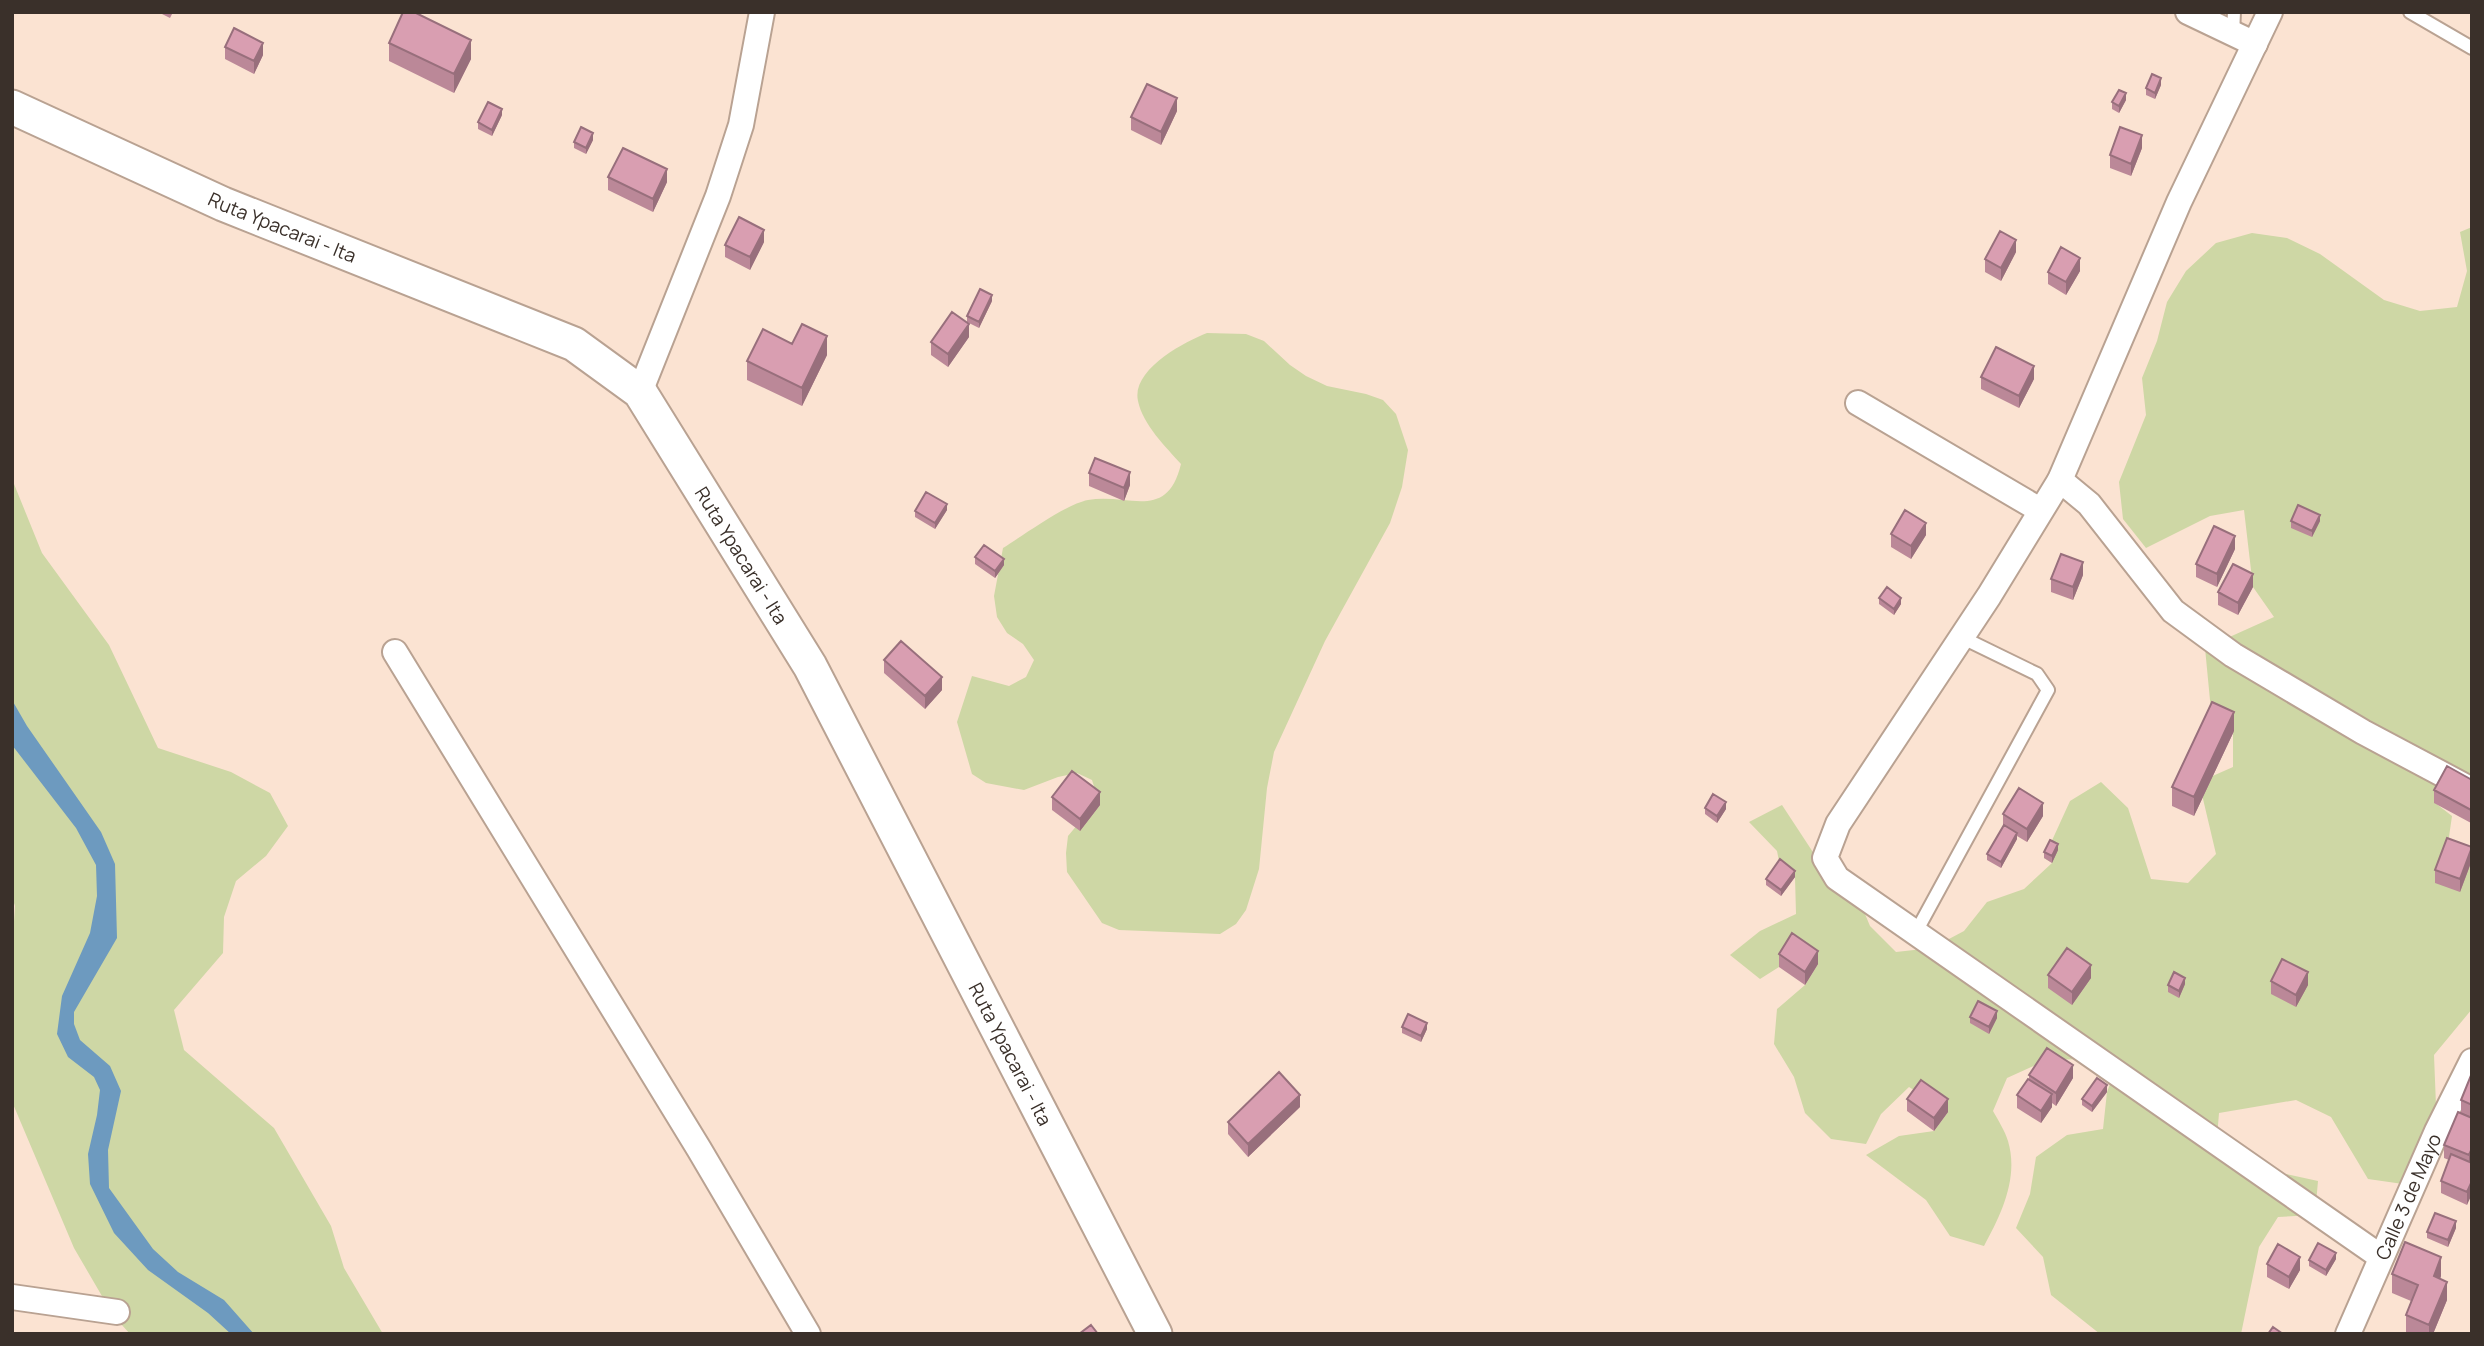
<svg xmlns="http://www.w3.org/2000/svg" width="2484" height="1346" font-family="Manrope,sans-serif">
<rect width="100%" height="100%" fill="#fbe3d2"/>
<path fill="#ced7a5" d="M2472 227V773L2447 778 2434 802 2452 816 2442 885 2472 860V1009L2434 1055 2437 1131 2403 1184 2368 1179 2331 1117 2296 1100 2219 1113 2216 1149 2281 1173 2318 1181 2315 1215 2278 1217 2259 1247 2241 1334H2100L2051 1295 2043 1257 2016 1228 2030 1194 2036 1157 2067 1135 2103 1129 2107 1092 2112 1079 2082 1059 2047 1060 2007 1078 1993 1111C1998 1120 2005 1131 2008 1141 2019 1178 2001 1215 1984 1246L1950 1236 1926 1200 1866 1155 1899 1136 1934 1131 1948 1112 1909 1087 1881 1114 1866 1144 1831 1139 1805 1113 1794 1077 1774 1044 1777 1009 1805 985 1818 964 1792 946 1779 967 1760 979 1730 955 1760 931 1796 914 1795 877 1780 866 1777 851 1749 822 1782 805 1824 869 1855 890 1870 926 1896 952 1932 948 1964 931 1987 902 2024 889 2052 863 2044 858 2070 801 2101 782 2128 808 2151 879 2188 883 2216 854 2199 782 2233 767V731L2212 721 2205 648 2274 617 2253 587 2244 510 2210 516 2146 548 2123 519 2119 482 2146 415 2142 378 2157 341 2167 302 2186 271 2216 243 2252 233 2287 238 2320 254 2384 300 2420 311 2457 307 2467 271 2460 232Z
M1207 333 1246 334 1264 341 1290 365 1306 376 1327 386 1366 394 1383 400 1396 414 1408 450 1402 487 1390 523 1325 641 1274 752 1267 788 1259 869 1246 910 1236 924 1220 934 1119 930 1102 923 1067 872 1066 853 1068 836 1083 818 1100 805 1092 780 1077 773 1058 777 1024 790 986 783 972 774 957 722 972 676 1009 686 1026 677 1034 660 1023 644 1007 633 997 617 994 596 1003 548C1024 535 1066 504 1088 500 1129 493 1167 522 1181 464 1166 447 1143 425 1138 401 1131 370 1184 342 1207 333Z
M12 479 42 553 109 645 158 748 231 772 270 793 288 826 266 856 236 881 224 917 223 953 174 1010 184 1050 274 1128 331 1226 344 1268 383 1334H130L113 1315 74 1248 13 1104 12 952 15 906 12 897Z"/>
<path fill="#6d9abf" d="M12 700 27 726 101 832 115 864 117 938 74 1012V1024L80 1040 110 1066 121 1091 108 1150 109 1188 153 1249 178 1272 224 1300 254 1334H231L208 1313 148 1270 114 1233 90 1184 88 1154 97 1115 100 1090 94 1077 68 1057 57 1034 62 996 90 933 97 896 96 865 76 828 12 745Z"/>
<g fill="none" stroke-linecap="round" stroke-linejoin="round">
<g stroke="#b9a292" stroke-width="16">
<path id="lane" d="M2410 12 2472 48
M2233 34 2234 12
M1916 932 2048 690 2037 674 1961 637"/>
</g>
<g stroke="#b9a292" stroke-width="28">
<g id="street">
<path d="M2188 12 2255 44"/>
<path d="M2270 12 2179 202 2060 480 1989 596 1838 824 1825 858 1837 878 2381 1257"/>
<path d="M640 392 718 196 741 125 762 12"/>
<path d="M1858 403 2040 510"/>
<path d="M2060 480 2089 504 2173 611 2233 655 2363 732 2472 790"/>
<path d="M395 652 699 1149 808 1334"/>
<path d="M12 1297 117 1312"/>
<path id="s1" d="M2348 1334 2437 1131 2472 1061"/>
</g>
</g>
<g stroke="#b9a292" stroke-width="37">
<g id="secondary">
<path id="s2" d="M12 107 223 204 574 344 640 392 810 666 1155 1334"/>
</g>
</g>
<use href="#lane" stroke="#fff" stroke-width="12"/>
<use href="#street" stroke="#fff" stroke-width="24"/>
<use href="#secondary" stroke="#fff" stroke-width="33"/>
</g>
<path fill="#bb8898" d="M158 12H173L170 18Z
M389 43 471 59 454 93 389 61Z
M225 47 263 55 254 74 225 59Z
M2161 85 2155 99 2146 95V88Z
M2126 100 2119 113 2112 109V102Z
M1177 111 1161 145 1131 130V117Z
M502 115 492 136 478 129V122Z
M593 140 586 154 574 148V142Z
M2142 148 2131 176 2110 168V155Z
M608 177 667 182 653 212 608 190Z
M764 242 750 270 725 257V245Z
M2016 252 2001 281 1985 272V259Z
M2080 271 2066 295 2048 284V272Z
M992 301 979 328 967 322V316Z
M969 337 948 367 931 355V342Z
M792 344 827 355 802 406 747 380V361Z
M1981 377 2034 379 2019 408 1981 389Z
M1089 473 1130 485 1124 501 1089 486Z
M947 510 935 529 915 517V511Z
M2291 521H2320L2312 537 2291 528Z
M1891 534 1926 535 1911 559 1891 547Z
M2235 549 2217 587 2196 577V564Z
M975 557 1004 565 995 578 975 564Z
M2083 575 2073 600 2051 592V579Z
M2253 587 2238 615 2218 605V592Z
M1879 598 1901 604 1894 615 1879 604Z
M884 660 942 690 925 709 884 673Z
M2234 731 2194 816 2172 806V787Z
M2472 780 2471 823 2434 803V790Z
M1052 797 1100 805 1080 831 1052 810Z
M1705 808 1726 809 1717 823 1705 814Z
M2003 814 2043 816 2027 842 2017 836V839L2001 868 1987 860V854L2003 827Z
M2058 850 2052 863 2044 858V852Z
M2472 860 2460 892 2435 883V870Z
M1795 877 1781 896 1766 885V879Z
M1779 954 1818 964 1805 985 1779 967Z
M2048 975 2091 978 2072 1005 2048 988Z
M2271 981 2308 985 2296 1007 2271 994Z
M2185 984 2179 998 2168 992V985Z
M1970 1017 1997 1018 1989 1034 1970 1023Z
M1402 1027 1427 1029 1421 1042 1402 1033Z
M2472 1073V1160L2467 1205 2441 1193V1181L2449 1160 2444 1158V1145L2461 1113V1100Z
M2029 1075 2073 1078 2056 1106 2052 1103V1107L2041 1123 2017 1108V1095L2029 1079Z
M2107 1092 2092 1112 2082 1105V1099Z
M1907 1099 1948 1112 1934 1131 1907 1111Z
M1300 1107 1248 1157 1228 1134V1122Z
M2456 1228 2448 1247 2427 1238V1232Z
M2336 1259 2326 1276 2309 1266V1260Z
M2267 1264 2300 1270 2289 1289 2267 1277Z
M2392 1274 2441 1276 2440 1279 2447 1300 2433 1334H2406V1315L2411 1301 2392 1293Z"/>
<path fill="#986f7c" d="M471 40V59L454 93V74Z
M263 43V55L254 74V61Z
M2161 78V85L2155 99V93Z
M2126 93V100L2119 113V106Z
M1177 98V111L1161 145V132Z
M502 109V115L492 136V130Z
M593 133V140L586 154V148Z
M2142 135V148L2131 176V164Z
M667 169V182L653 212V199Z
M764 230V242L750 270V257Z
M2016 240V252L2001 281V268Z
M2080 258V271L2066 295V282Z
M992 295V301L979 328V322Z
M969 324V337L948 367V354Z
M827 336V355L802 406V388Z
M2034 366V379L2019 408V396Z
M1130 472V485L1124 501V488Z
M947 504V510L935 529V523Z
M2320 515V521L2312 537V531Z
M1926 523V535L1911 559V546Z
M2235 536V549L2217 587V574Z
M1004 559V565L995 578V571Z
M2083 562V575L2073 600V587Z
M2253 574V587L2238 615V603Z
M1901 598V604L1894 615V609Z
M942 677V690L925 709V696Z
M2234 712V731L2194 816V797Z
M1100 792V805L1080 831V819Z
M1726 802V809L1717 823V816Z
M2043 803V816L2027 842V829Z
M2017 833V839L2001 868V862Z
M2058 844V850L2052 863V856Z
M2472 847V860L2460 892V879Z
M1795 871V877L1781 896V890Z
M1818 951V964L1805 985V972Z
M2091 965V978L2072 1005V992Z
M2308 972V985L2296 1007V995Z
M2185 978V984L2179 998V991Z
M1997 1011V1018L1989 1034V1027Z
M1427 1023V1029L1421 1042V1036Z
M2073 1065V1078L2056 1106V1093Z
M2107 1085V1092L2092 1112V1106Z
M2052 1094V1107L2041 1123V1111Z
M1300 1095V1107L1248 1157V1144Z
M1948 1099V1112L1934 1131V1118Z
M2472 1148V1160L2469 1168V1155Z
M2472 1181V1194L2467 1205V1192Z
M2456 1221V1228L2448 1247V1240Z
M2336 1253V1259L2326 1276V1270Z
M2300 1257V1270L2289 1289V1277Z
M2441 1257V1276L2434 1295V1276Z
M2447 1282V1300L2433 1334H2429V1325Z"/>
<path fill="#d99eb1" stroke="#986f7c" stroke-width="2" d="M403 12H414L471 40 454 74 389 43Z
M234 28 263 43 254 61 225 47Z
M2152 74 2161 78 2155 93 2146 88Z
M1147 84 1177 98 1161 132 1131 117Z
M2119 90 2126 93 2119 106 2112 102Z
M488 102 502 109 492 130 478 122Z
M581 127 593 133 586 148 574 142Z
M2120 127 2142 135 2131 164 2110 155Z
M623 148 667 169 653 199 608 177Z
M739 217 764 230 750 257 725 245Z
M2000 231 2016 240 2001 268 1985 259Z
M2061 247 2080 258 2066 282 2048 272Z
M980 289 992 295 979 322 967 316Z
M952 312 969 324 948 354 931 342Z
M802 324 827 336 802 388 747 361 763 329 792 344Z
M1996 347 2034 366 2019 396 1981 377Z
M1095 458 1130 472 1124 488 1089 473Z
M926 492 947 504 935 523 915 511Z
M2298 505 2320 515 2312 531 2291 521Z
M1905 510 1926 523 1911 546 1891 534Z
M2214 526 2235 536 2217 574 2196 564Z
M984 545 1004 559 995 571 975 557Z
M2061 554 2083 562 2073 587 2051 579Z
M2233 564 2253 574 2238 603 2218 592Z
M1887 587 1901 598 1894 609 1879 598Z
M901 641 942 677 925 696 884 660Z
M2212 702 2234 712 2194 797 2172 787Z
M2447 766 2472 780V809L2471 810 2434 790Z
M1072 771 1100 792 1080 819 1052 797Z
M2019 788 2043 803 2027 829 2003 814Z
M1713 794 1726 802 1717 816 1705 808Z
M2004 825 2017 833 2001 862 1987 854Z
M2447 838 2472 847 2460 879 2435 870Z
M2050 840 2058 844 2052 856 2044 852Z
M1780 859 1795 871 1781 890 1766 879Z
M1792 933 1818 951 1805 972 1779 954Z
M2067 948 2091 965 2072 992 2048 975Z
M2282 959 2308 972 2296 995 2271 981Z
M2174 972 2185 978 2179 991 2168 985Z
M1978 1001 1997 1011 1989 1027 1970 1017Z
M1408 1014 1427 1023 1421 1036 1402 1027Z
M2047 1048 2073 1065 2056 1093 2029 1075Z
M1279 1072 1300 1095 1248 1144 1228 1122Z
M2472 1073V1105L2461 1100Z
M2097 1078 2107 1085 2092 1106 2082 1099Z
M2028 1079 2052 1094 2041 1111 2017 1095Z
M1921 1080 1948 1099 1934 1118 1907 1099Z
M2458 1112 2472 1118V1148L2469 1155 2444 1145Z
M2451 1154 2472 1163V1181L2467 1192 2441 1181Z
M2435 1213 2456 1221 2448 1240 2427 1232Z
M2405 1242 2441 1257 2434 1276 2447 1282 2429 1325 2406 1315 2418 1285 2392 1274Z
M2318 1243 2336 1253 2326 1270 2309 1260Z
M2278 1244 2300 1257 2289 1277 2267 1264Z
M1091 1325 1098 1334H1079Z
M2273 1327 2283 1334H2268Z"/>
<g text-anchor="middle" stroke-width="5" stroke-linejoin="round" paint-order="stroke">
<g font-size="19" fill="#3a302a" stroke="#fbe3d2">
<text dy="7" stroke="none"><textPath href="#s2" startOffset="296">Ruta Ypacarai - Ita</textPath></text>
<text dy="7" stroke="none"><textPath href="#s2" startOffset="884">Ruta Ypacarai - Ita</textPath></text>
<text dy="7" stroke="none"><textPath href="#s2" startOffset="1451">Ruta Ypacarai - Ita</textPath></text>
<text dy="7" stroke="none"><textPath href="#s1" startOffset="150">Calle 3 de Mayo</textPath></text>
</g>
</g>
<rect width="2484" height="1346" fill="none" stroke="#3a302a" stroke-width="28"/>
</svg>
